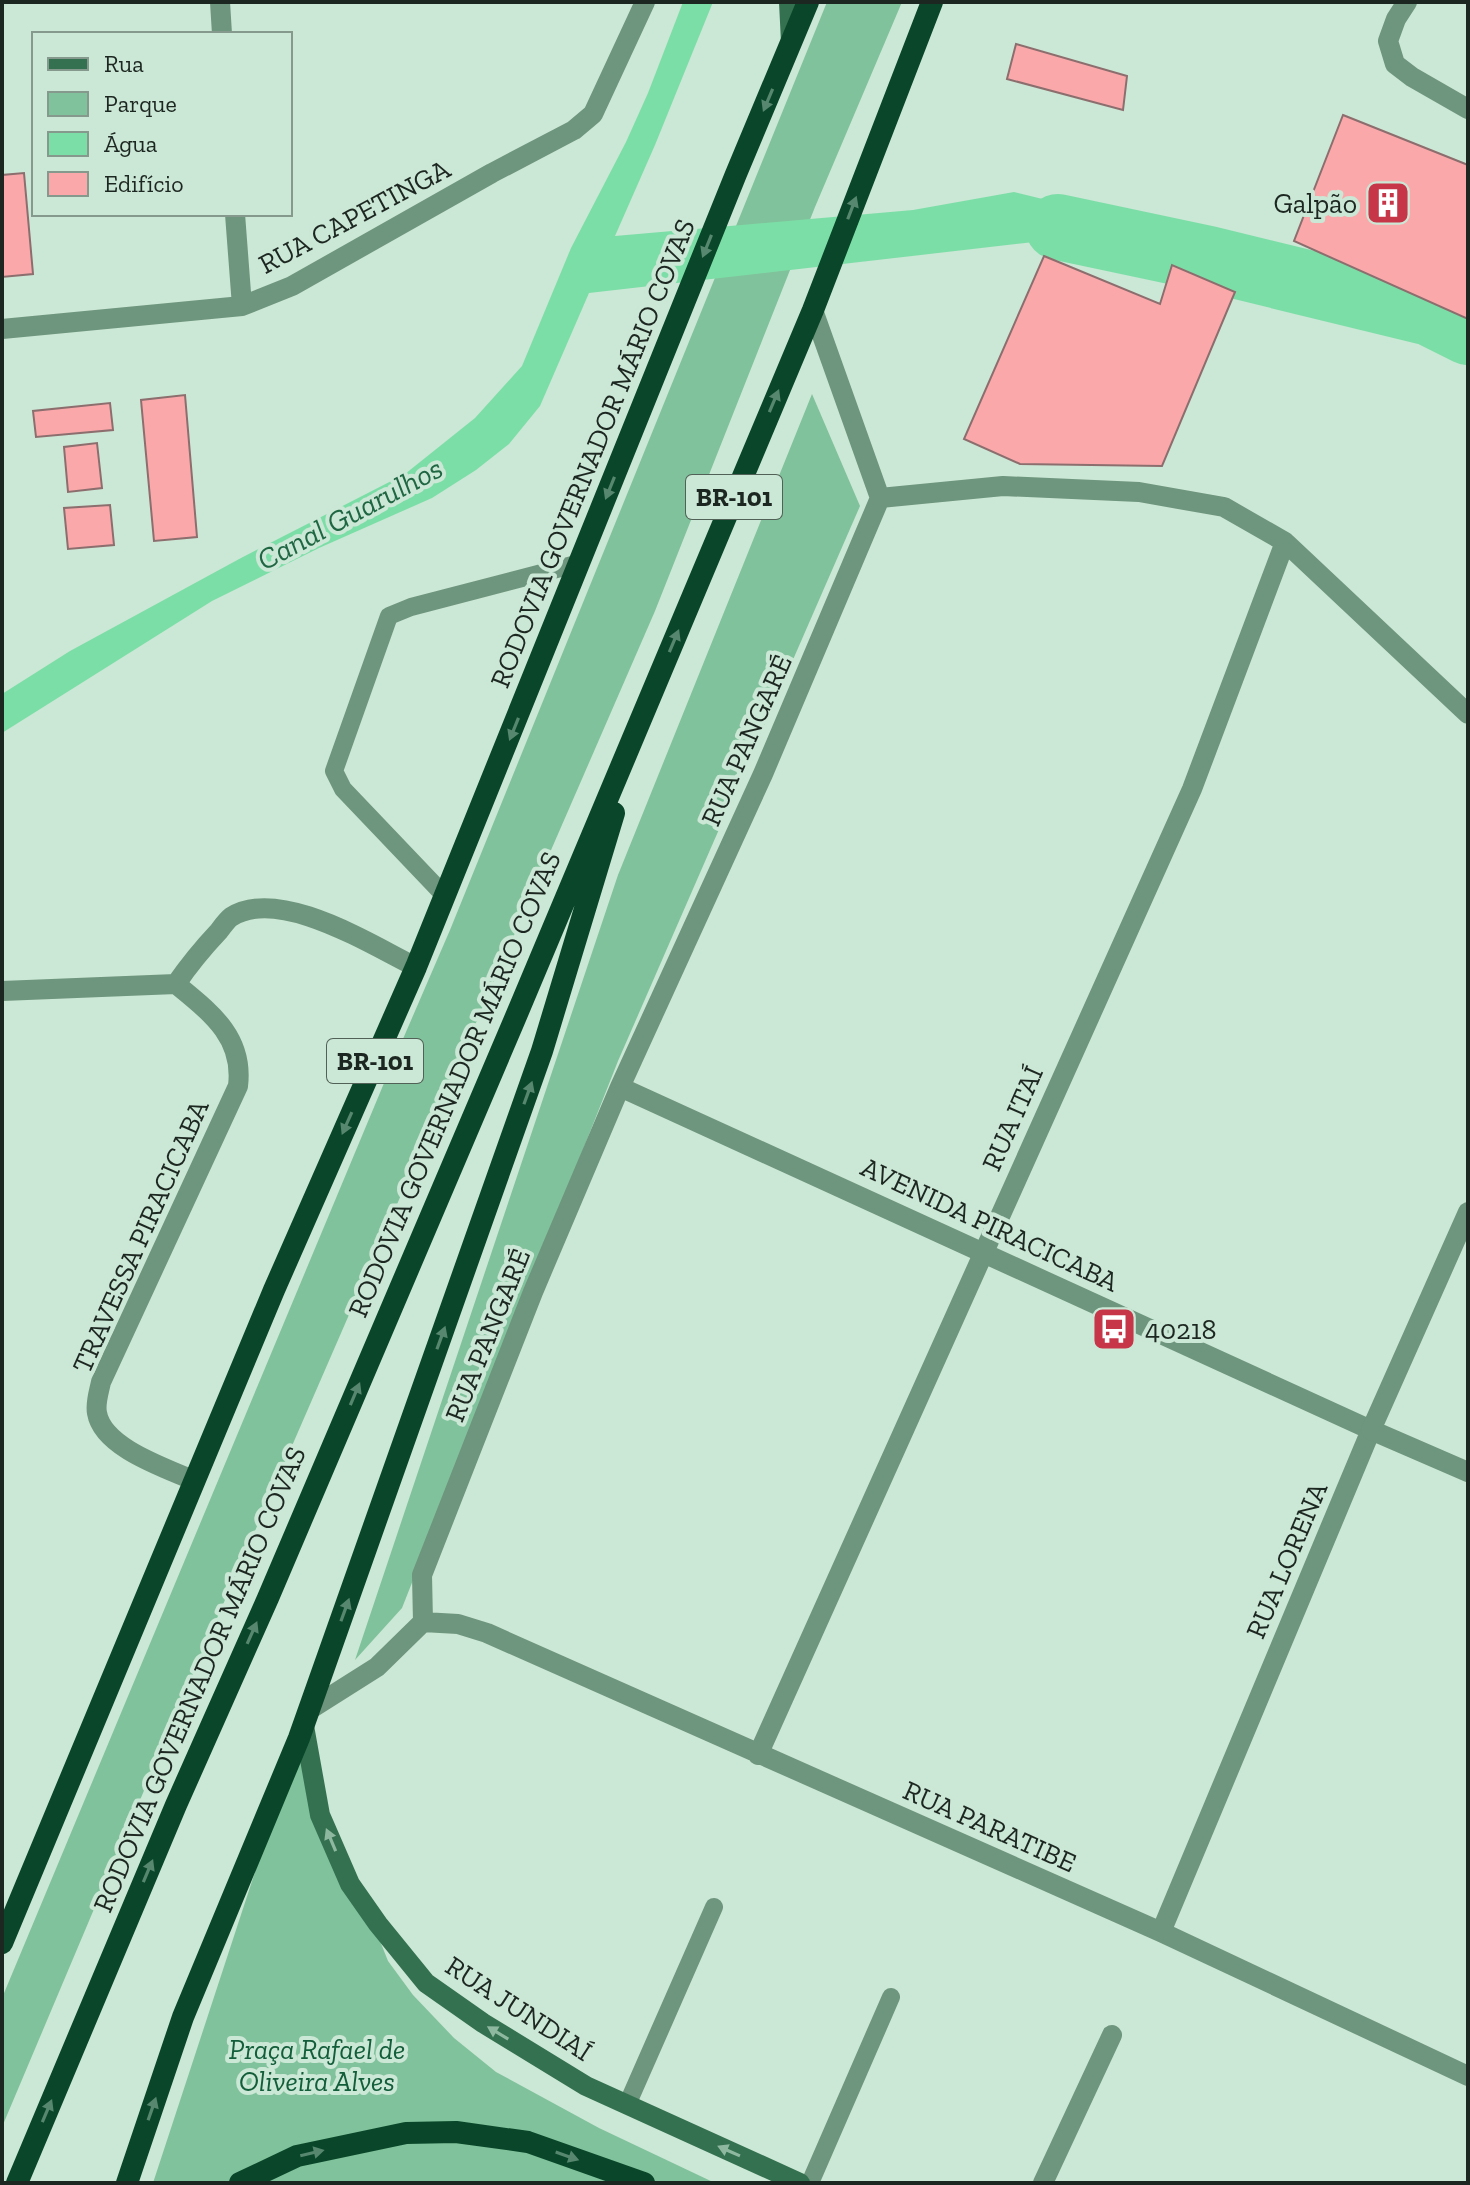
<svg xmlns="http://www.w3.org/2000/svg" width="1470" height="2185" font-family="'Zilla Slab',serif">
<rect width="100%" height="100%" fill="#cbe7d5"/>
<path fill="#80c29b" d="M827 2H902L815 207 655 611 208 1639 2 2127V1998L387 1076 450 930Z
M812 394 860 506 618 1061 402 1608 355 1660 618 875Z
M299 1738 388 1961 413 1995 454 2038 496 2072 599 2128 715 2183H153Z"/>
<path fill="#7cdea7" d="M683 2H713L655 145 615 236 913 210 1014 192 1157 227 1140 258 1043 241 589 293 540 406 509 444 476 470 432 498 319 548 212 601 2 733V694L70 651 241 558 405 474 475 418 522 366 571 248 626 142 648 93Z"/>
<g fill="none" stroke-linecap="round" stroke-linejoin="round">
<path stroke="#7cdea7" stroke-width="66" d="M1058 227 1209 259 1430 313 1468 332"/>
</g>
<path fill="#fba8aa" stroke="#8c6e6e" stroke-width="2" d="M1016 44 1127 76 1123 110 1007 79Z
M1343 115 1468 165V319L1294 241Z
M24 173 33 274 2 277V175Z
M1044 256 1160 304 1172 265 1235 292 1162 466 1020 464 964 439Z
M185 395 197 537 154 541 141 400Z
M110 403 113 430 36 437 33 411Z
M97 443 102 488 68 492 64 447Z
M110 505 114 545 68 549 64 508Z"/>
<g fill="none" stroke-linecap="round" stroke-linejoin="round">
<path stroke="#6e957d" stroke-width="18" d="M445 896 343 789 334 771 389 616 411 607 580 563
M627 2105 714 1907
M810 2183 891 1997"/>
<path stroke="#6e957d" stroke-width="20" d="M220 2 222 34
M1407 2 1396 19 1388 41 1395 64 1412 77 1468 109
M235 214 242 306
M813 310 880 498
M2 329 242 306 292 286 492 173 574 130 593 114 645 2
M176 984C210 1012 244 1037 238 1086L101 1382C99 1392 95 1403 97 1413 103 1448 166 1468 195 1481
M2 991 176 984C189 965 203 948 219 931 222 927 227 920 231 917 279 886 371 945 416 967
M620 1087 1371 1430 1161 1932
M423 1622 422 1575 533 1292 620 1087 763 774 880 498 1003 486 1139 492 1224 507 1285 542 1468 714
M309 1710 377 1667 423 1622 458 1624 487 1633 1161 1932 1468 2076
M758 1755 1192 789 1285 542
M1043 2183 1112 2035"/>
<path stroke="#6e957d" stroke-width="20" d="M1468 1212 1371 1430 1468 1472"/>
<path stroke="#347150" stroke-width="20" d="M789 2 791 42
M304 1726 320 1815 350 1884 378 1924 426 1983 483 2023 586 2086 800 2183"/>
<path stroke="#0a472a" stroke-width="22" d="M2 1943 274 1290 416 967 736 174 808 2
M17 2183 176 1805 268 1598 514 1021 813 310 932 2
M127 2183 183 2017 299 1738 542 1051 614 813
M240 2183 297 2156 406 2133 456 2132 528 2142 644 2183"/>
</g>
<defs><path id="oneway-solid" d="M-6-.8H1V-3.2L6.5 0L1 3.2V.8H-6Z" transform="scale(2)"/></defs>
<g fill="#57876e">
<use href="#oneway-solid" transform="translate(768 100) rotate(113)"/>
<use href="#oneway-solid" transform="translate(852 208) rotate(-69)"/>
<use href="#oneway-solid" transform="translate(707 246) rotate(112)"/>
<use href="#oneway-solid" transform="translate(774 401) rotate(-67)"/>
<use href="#oneway-solid" transform="translate(610 488) rotate(112)"/>
<use href="#oneway-solid" transform="translate(674 641) rotate(-67)"/>
<use href="#oneway-solid" transform="translate(514 729) rotate(112)"/>
<use href="#oneway-solid" transform="translate(528 1093) rotate(-70)"/>
<use href="#oneway-solid" transform="translate(347 1123) rotate(114)"/>
<use href="#oneway-solid" transform="translate(441 1338) rotate(-70)"/>
<use href="#oneway-solid" transform="translate(355 1394) rotate(-67)"/>
<use href="#oneway-solid" transform="translate(345 1610) rotate(-70)"/>
<use href="#oneway-solid" transform="translate(252 1633) rotate(-66)"/>
<use href="#oneway-solid" transform="translate(148 1871) rotate(-67)"/>
<use href="#oneway-solid" transform="translate(152 2109) rotate(-71)"/>
<use href="#oneway-solid" transform="translate(47 2111) rotate(-67)"/>
<use href="#oneway-solid" transform="translate(312 2153) rotate(-13)"/>
<use href="#oneway-solid" transform="translate(567 2156) rotate(19)"/>
</g>
<g fill="#8fb8a0">
<use href="#oneway-solid" transform="translate(331 1840) rotate(-113)"/>
<use href="#oneway-solid" transform="translate(498 2033) rotate(-149)"/>
<use href="#oneway-solid" transform="translate(729 2151) rotate(-156)"/>
</g>
<defs>
<g id="building-square" transform="scale(2.3)"><rect x="-9" y="-9" width="18" height="18" rx="4" fill="#c63648" stroke="#cbe7d5"/><path d="M-4-6H4V6H1V3H-1V6H-4ZM-2.5-4.3h1.7v1.8h-1.7ZM.8-4.3h1.7v1.8H.8ZM-2.5-1h1.7V.8h-1.7ZM.8-1h1.7V.8H.8Z" fill="#fff"/></g>
<g id="bus-square" transform="scale(2.3)"><rect x="-9" y="-9" width="18" height="18" rx="4" fill="#c63648" stroke="#cbe7d5"/><path d="M-5-6H5V4H4V6H2V4H-2V6H-4V4H-5ZM-3.5-4V0h7V-4ZM-3.5 1.2v1.5H-2V1.2ZM2 1.2v1.5H3.5V1.2Z" fill="#fff"/></g>
</defs>
<g fill-rule="evenodd">
<use href="#building-square" x="1388" y="203"/>
<use href="#bus-square" x="1114" y="1329"/>
</g>
<g text-anchor="middle" stroke-width="8" stroke-linejoin="round" paint-order="stroke">
<g fill="#cbe7d5" stroke="#516157" stroke-width="2">
<rect x="686" y="475" width="96" height="44" rx="6"/>
<rect x="327" y="1039" width="96" height="44" rx="6"/>
</g>
<g font-size="26" font-weight="bold" fill="#1d2721">
<text x="734" y="506">BR-101</text>
<text x="375" y="1070">BR-101</text>
</g>
<g font-size="28" fill="#1d2721" stroke="#cbe7d5" text-anchor="end">
<text x="1357" y="213">Galpão</text>
<text x="1145" y="1339" text-anchor="start">40218</text>
</g>
<g font-size="28" fill="#1d2721" stroke="#cbe7d5">
<text transform="translate(354 216) rotate(-28)" y="10">RUA CAPETINGA</text>
<text transform="translate(592 453) rotate(-68)" y="10">RODOVIA GOVERNADOR MÁRIO COVAS</text>
<text transform="translate(746 740) rotate(-66)" y="10">RUA PANGARÉ</text>
<text transform="translate(454 1084) rotate(-67)" y="10">RODOVIA GOVERNADOR MÁRIO COVAS</text>
<text transform="translate(1012 1118) rotate(-66)" y="10">RUA ITAÍ</text>
<text transform="translate(990 1224) rotate(25)" y="10">AVENIDA PIRACICABA</text>
<text transform="translate(140 1236) rotate(-66)" y="10">TRAVESSA PIRACICABA</text>
<text transform="translate(487 1335) rotate(-68)" y="10">RUA PANGARÉ</text>
<text transform="translate(1286 1560) rotate(-67)" y="10">RUA LORENA</text>
<text transform="translate(199 1679) rotate(-67)" y="10">RODOVIA GOVERNADOR MÁRIO COVAS</text>
<text transform="translate(990 1826) rotate(24)" y="10">RUA PARATIBE</text>
<text transform="translate(519 2008) rotate(33)" y="10">RUA JUNDIAÍ</text>
</g>
<g font-size="28" font-style="italic" fill="#125d3a" stroke="#cbe7d5">
<text x="317" y="2059">Praça Rafael de<tspan x="317" dy="32">Oliveira Alves</tspan></text>
</g>
<g font-size="30" font-style="italic" fill="#1f6643" stroke="#cbe7d5">
<text transform="translate(350 514) rotate(-28)" y="10">Canal Guarulhos</text>
</g>
</g>
<rect width="1470" height="2185" fill="none" stroke="#1d2721" stroke-width="8"/>
<rect x="32" y="32" width="260" height="184" fill="#cbe7d5" stroke="#859a8d" stroke-width="2"/>
<rect x="48" y="58" width="40" height="12" fill="#347150" stroke="#859a8d" stroke-width="2"/>
<text x="104" y="72" font-size="24" fill="#1d2721">Rua</text>
<rect x="48" y="92" width="40" height="24" fill="#80c29b" stroke="#859a8d" stroke-width="2"/>
<text x="104" y="112" font-size="24" fill="#1d2721">Parque</text>
<rect x="48" y="132" width="40" height="24" fill="#7cdea7" stroke="#859a8d" stroke-width="2"/>
<text x="104" y="152" font-size="24" fill="#1d2721">Água</text>
<rect x="48" y="172" width="40" height="24" fill="#fba8aa" stroke="#859a8d" stroke-width="2"/>
<text x="104" y="192" font-size="24" fill="#1d2721">Edifício</text>
</svg>
